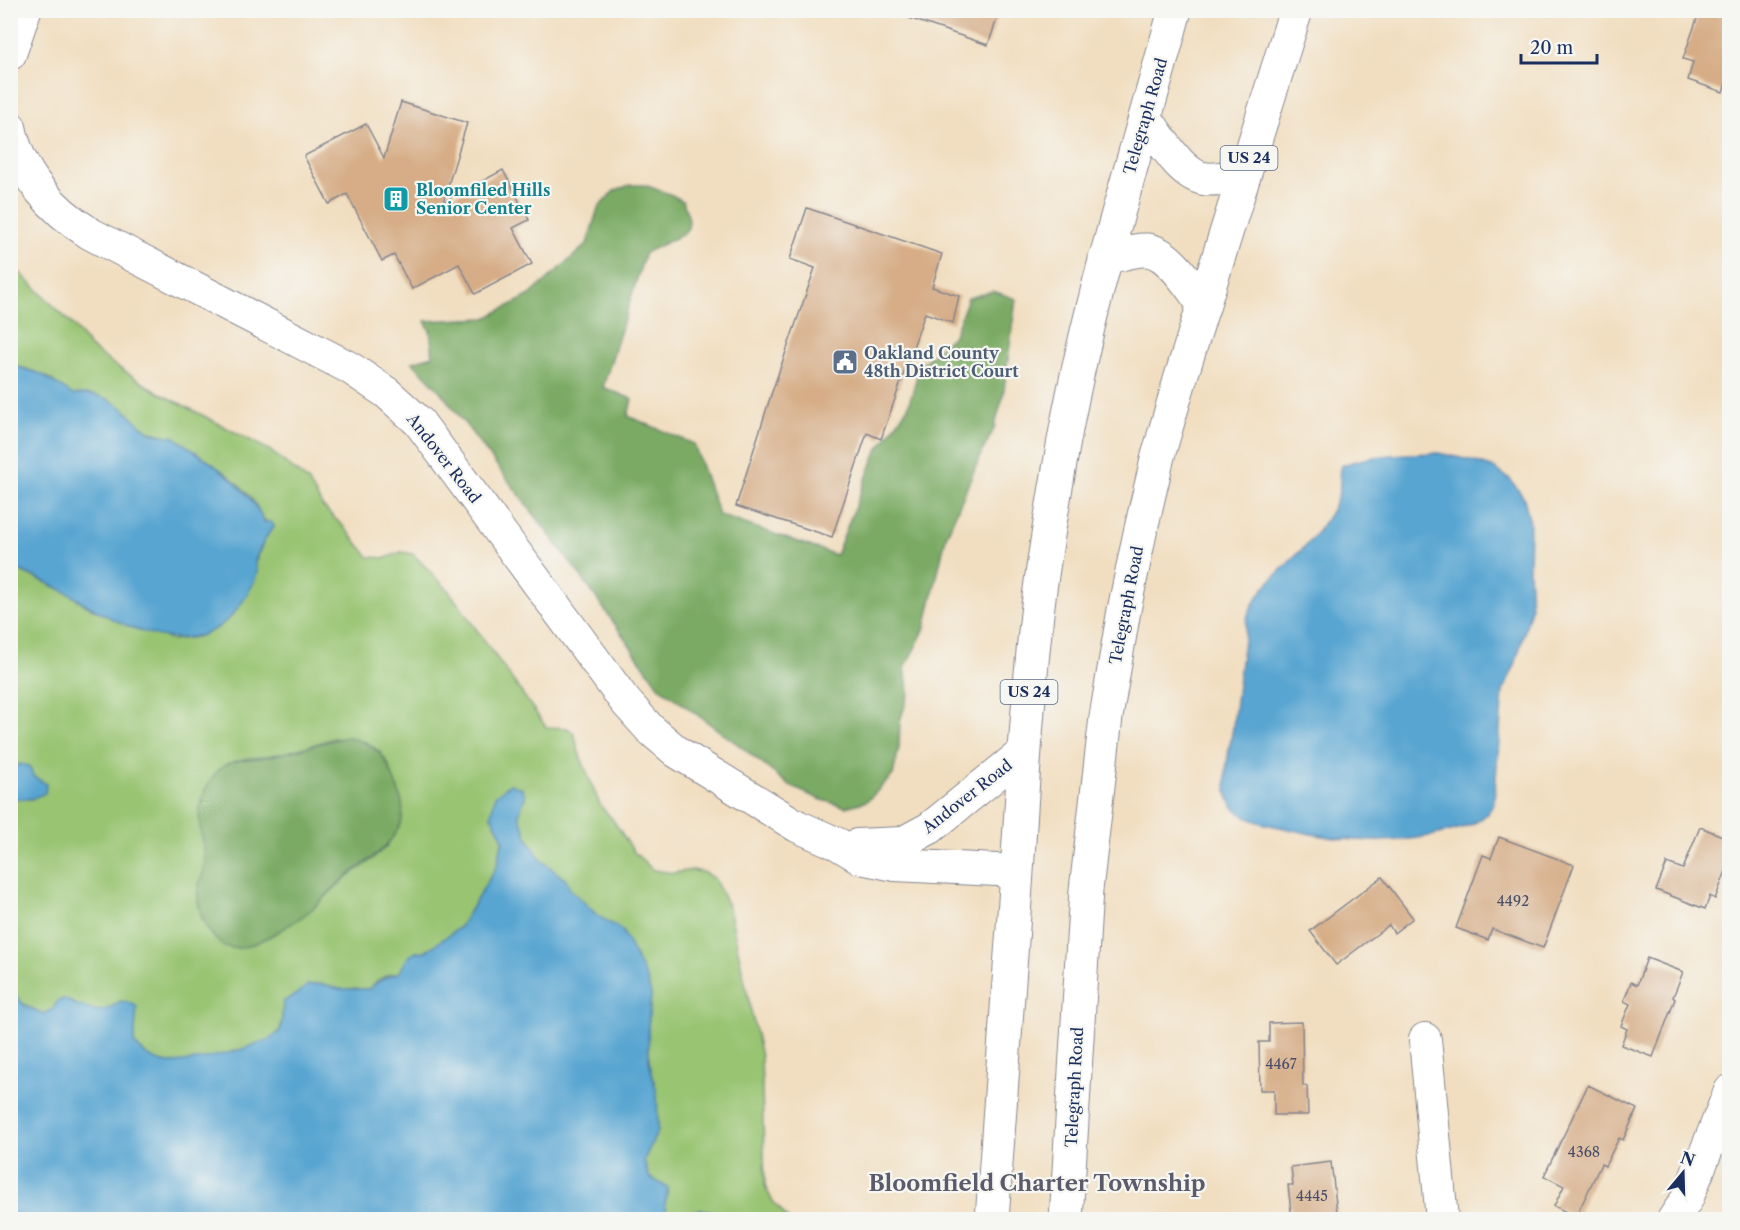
<svg xmlns="http://www.w3.org/2000/svg" width="1740" height="1230" font-family="'Libre Caslon Text',serif">
<rect width="100%" height="100%" fill="#f6f6f2"/>
<filter id="ink" filterUnits="userSpaceOnUse"><feTurbulence type="fractalNoise" baseFrequency=".0167" numOctaves="2"/><feDisplacementMap in="SourceGraphic" scale="12" xChannelSelector="R" yChannelSelector="G"/><feConvolveMatrix kernelMatrix="1 2 1 2 8 2 1 2 1" color-interpolation-filters="sRGB"/></filter>
<filter id="wash" filterUnits="userSpaceOnUse"><feTurbulence type="fractalNoise" baseFrequency=".008" numOctaves="4" result="noise"/><feDisplacementMap in="SourceGraphic" scale="24" xChannelSelector="R" yChannelSelector="G"/><feGaussianBlur stdDeviation="1.35" result="paint"/><feColorMatrix in="noise" values="0 0 0 0 0 0 0 0 0 0 0 0 0 0 0 0 0 1.4 0 .05"/><feComposite in="paint" operator="in"/></filter>
<g filter="url(#wash)">
<rect width="100%" height="100%" fill="#f1dec0"/>
<path fill="#99c472" stroke="#5a7a68" stroke-width="1.5" fill-rule="evenodd" d="M10 263 73 325 89 346 113 364 154 390 269 450 308 481 323 507 344 527 369 557 386 558 401 552 413 554 449 591 546 727 567 728 574 733 579 753 600 805 613 820 634 852 653 870 674 873 692 870 703 872 714 878 729 908 761 1057 765 1186 772 1200 788 1219H738L701 1209 676 1217 667 1215 665 1203 668 1188 649 1177 644 1160 658 1130 657 1093 649 1061 648 1026 651 995 647 980 622 930 598 916 569 889 566 880 541 861 528 839 519 815 525 796 522 788 510 785 491 815 503 839 497 866 460 927 426 951 416 952 399 973 387 975 378 980 369 989H339L322 984 308 985 295 995 283 1002C282 1010 283 1023 280 1030 272 1046 188 1064 169 1063 153 1062 144 1054 134 1043L136 1007 120 1001C98 1019 87 1008 63 999L57 1002 54 1009 44 1014C30 1008 19 1003 10 990L11 804 17 798 31 799 33 776 19 764 11 774V564L17 569 70 594 88 607 172 640 197 637 211 631 255 563 266 536 274 526C259 520 261 510 251 498 231 473 199 455 173 436 158 435 145 431 134 420 130 416 125 409 120 407 110 401 84 393 73 396 67 392 63 388 57 384 45 374 25 368 11 365ZM334 738 366 742 380 752 389 765 402 805 386 847 365 865 347 877 312 909 202 919 198 890 242 759C274 757 304 748 334 738Z"/>
<path fill="#7aaa64" stroke="#4a6c61" stroke-width="1.5" d="M630 185H645L672 195 683 201 689 219 688 228 682 235 645 253 603 387 632 399 628 416 694 444 719 515 836 555 876 453 908 407 920 366 954 335 968 298 993 291 1016 299 1003 397 994 429 982 452 946 537 925 628 905 668 909 694 900 721 899 748 893 775 867 801 846 807 819 799 790 786 740 746 659 687 580 575 440 391 412 362 433 356 430 331 425 321 486 318 530 295 587 244 598 208 614 191Z
M349 737C374 745 384 752 393 777 399 792 407 809 400 825 388 851 366 861 345 878 334 887 324 899 312 909 298 921 260 944 241 948 233 949 226 948 220 943 205 931 197 910 198 891 198 883 203 876 204 869 208 849 196 827 200 806 202 793 211 776 222 767 234 759 248 759 261 758 273 756 285 753 296 750 314 746 330 739 349 737Z"/>
<path fill="#58a5d1" stroke="#3a6a98" stroke-width="1.5" d="M11 365 41 374 73 395C89 392 109 397 122 408 132 416 139 426 150 432 158 435 165 436 173 436 206 460 248 483 264 522H271L274 526C268 534 257 552 255 562 255 566 257 567 257 571 257 581 246 596 241 604 197 669 122 627 71 595 54 585 35 577 17 569L11 564Z
M1438 453 1470 460 1492 467 1510 479 1524 498 1530 523 1529 571 1531 609 1515 665 1503 691 1494 802C1487 821 1469 826 1451 831 1394 847 1341 842 1284 828 1265 824 1237 820 1229 799 1221 777 1230 749 1233 727 1237 690 1242 654 1247 618 1259 582 1296 561 1318 531 1328 518 1339 501 1340 484 1340 477 1338 473 1341 466 1371 454 1406 454 1438 453Z
M19 764 29 766 33 776 46 784 45 793 31 799 17 798 11 804V774Z
M510 784 522 788 525 796 519 815 528 839 541 860 566 880 570 889 598 916 622 930 647 980 651 995 648 1026 649 1061 657 1093 658 1130 644 1160 649 1177 668 1188 665 1203 667 1215 676 1217 701 1209 738 1219H11V990L25 1006 44 1014 53 1009 57 1002 63 999C87 1008 98 1019 120 1001L129 1002 137 1007 134 1043C144 1054 154 1062 170 1063 188 1064 272 1046 280 1030 283 1023 282 1010 283 1002L295 995 308 985 322 984 339 989H369C379 980 386 976 399 973L408 957 416 952 426 951 460 927 497 866 503 839 491 815 495 796Z"/>
<g id="blocks">
<path fill="#d6ad87" d="M897 10H1000L988 45 897 14Z
M1700 10 1730 20V72L1723 92 1688 80 1693 62 1683 59Z
M401 102 467 123 443 202 503 170 529 220 513 228 532 264 475 294 459 264 412 289 394 255 382 261 347 194 329 204 304 156 366 124 384 158Z
M807 208 942 254 932 287 959 296 953 323 925 313 881 439 867 433 832 537 736 506 771 395 815 268 790 259Z
M1700 827 1730 839V861L1715 899 1710 896 1705 909 1656 890 1667 863 1683 869Z
M1499 837 1574 865 1543 948 1492 929 1488 940 1456 928 1483 855 1491 858Z
M1382 877 1413 918 1394 933 1389 925 1336 965 1310 931Z
M1647 958 1683 972 1673 997 1675 999 1653 1057 1621 1045 1627 1029 1621 1026 1630 1004 1624 1001 1631 982 1637 985Z
M1302 1022 1303 1086H1307L1308 1115H1274V1090H1260L1259 1042H1269V1023Z
M1588 1085 1637 1109 1623 1140 1619 1138 1605 1166 1601 1164 1576 1217 1554 1206 1564 1186 1544 1176Z
M1331 1162 1338 1220H1292L1288 1185H1293L1291 1167Z"/>
</g>
</g>
<g filter="url(#ink)">
<use href="#blocks" fill-opacity="0" stroke="#86868f" stroke-width="1.5"/>
<g fill="none" stroke-linecap="round" stroke-linejoin="round">
<g stroke="#86868f" stroke-width="34">
<path id="minor" d="M10 54 25 10
M10 127C19 174 52 210 91 234L350 368 387 393 419 422 625 701 650 729 677 752 797 826 838 844 861 858 895 865 1017 871
M857 845 902 843 930 828 1024 752
M1425 1039 1442 1220
M1673 1220 1687 1199 1730 1091"/>
</g>
<g stroke="#86868f" stroke-width="35">
<path id="highway" d="M1146 119C1161 138 1181 177 1207 179 1219 180 1233 176 1244 174
M1105 258C1118 255 1134 249 1147 250 1170 252 1191 288 1204 305
M992 1220C999 1109 1008 998 1016 887 1022 799 1026 711 1036 623 1042 564 1053 505 1063 446 1089 298 1136 156 1175 10
M1066 1220 1086 890 1106 717 1124 610 1140 533 1158 456 1180 380 1296 10"/>
</g>
<use href="#minor" stroke="#fff" stroke-width="32"/>
<use href="#highway" stroke="#fff" stroke-width="33"/>
</g>
</g>
<defs>
<g id="building-square" transform="scale(1.35)"><rect x="-9" y="-9" width="18" height="18" rx="4" fill="#0f9aa8" stroke="#f6f6f2"/><path d="M-4-6H4V6H1V3H-1V6H-4ZM-2.5-4.3h1.7v1.8h-1.7ZM.8-4.3h1.7v1.8H.8ZM-2.5-1h1.7V.8h-1.7ZM.8-1h1.7V.8H.8Z" fill="#fff"/></g>
<g id="civic-square" transform="scale(1.35)"><rect x="-9" y="-9" width="18" height="18" rx="4" fill="#5c6f8a" stroke="#f6f6f2"/><path d="M-.6-6.5H3V-4.5H.6V-3L4-1V1h2V6H-6V1h2V-1L-.6-3ZM-1.2 2.5V6h2.4V2.5Z" fill="#fff"/></g>
</defs>
<g fill-rule="evenodd">
<use href="#building-square" x="396" y="199"/>
<use href="#civic-square" x="845" y="362"/>
</g>
<g text-anchor="middle" stroke-width="4.5" stroke-linejoin="round" paint-order="stroke">
<g font-size="14" fill="#4a4e68">
<text x="1513" y="906">4492</text>
<text x="1281" y="1069">4467</text>
<text x="1584" y="1157">4368</text>
<text x="1312" y="1201">4445</text>
</g>
<g fill="#f6f6f2" stroke="#5d6b8a" stroke-width="1.5">
<rect x="1220.5" y="146" width="57" height="24" rx="4.5"/>
<rect x="1000.5" y="680" width="57" height="24" rx="4.5"/>
</g>
<g font-size="15" font-weight="bold" fill="#1b2f5e">
<text x="1249" y="163">US 24</text>
<text x="1029" y="697">US 24</text>
</g>
<g font-size="16" fill="#1b2f5e" stroke="#f6f6f2">
<text transform="translate(1145 116) rotate(-74)" y="6">Telegraph Road</text>
<text transform="translate(444 458) rotate(52)" y="6">Andover Road</text>
<text transform="translate(1126 605) rotate(-79)" y="6">Telegraph Road</text>
<text transform="translate(967 796) rotate(-38)" y="6">Andover Road</text>
<text transform="translate(1074 1087) rotate(-87)" y="6">Telegraph Road</text>
</g>
<g font-size="16" font-weight="bold" fill="#0d838f" stroke="#f6f6f2" text-anchor="start">
<text x="416" y="196">Bloomfiled Hills<tspan x="416" dy="18">Senior Center</tspan></text>
</g>
<g font-size="16" font-weight="bold" fill="#4e5e75" stroke="#f6f6f2" text-anchor="start">
<text x="864" y="359">Oakland County<tspan x="864" dy="18">48th District Court</tspan></text>
</g>
<g font-size="22" font-weight="bold" fill="#5c5b6c" stroke="#f6f6f2">
<text x="1037" y="1191">Bloomfield Charter Township</text>
</g>
</g>
<rect width="1740" height="1230" fill="none" stroke="#f6f6f2" stroke-width="36"/>
<g transform="translate(1683 1173) rotate(19)" stroke="#f6f6f2" stroke-width="4.5" paint-order="stroke">
<path d="M0-4.5L10 22L0 15L-10 22Z" fill="#1b2f5e"/>
<text y="-9" font-size="16" font-weight="bold" text-anchor="middle" fill="#1b2f5e">N</text>
</g>
<path d="M1521 54v9h76v-9" fill="none" stroke="#1b2f5e" stroke-width="3"/>
<text x="1530" y="54" font-size="18" fill="#1b2f5e" stroke="#f6f6f2" stroke-width="4.5" paint-order="stroke">20 m</text>
</svg>
